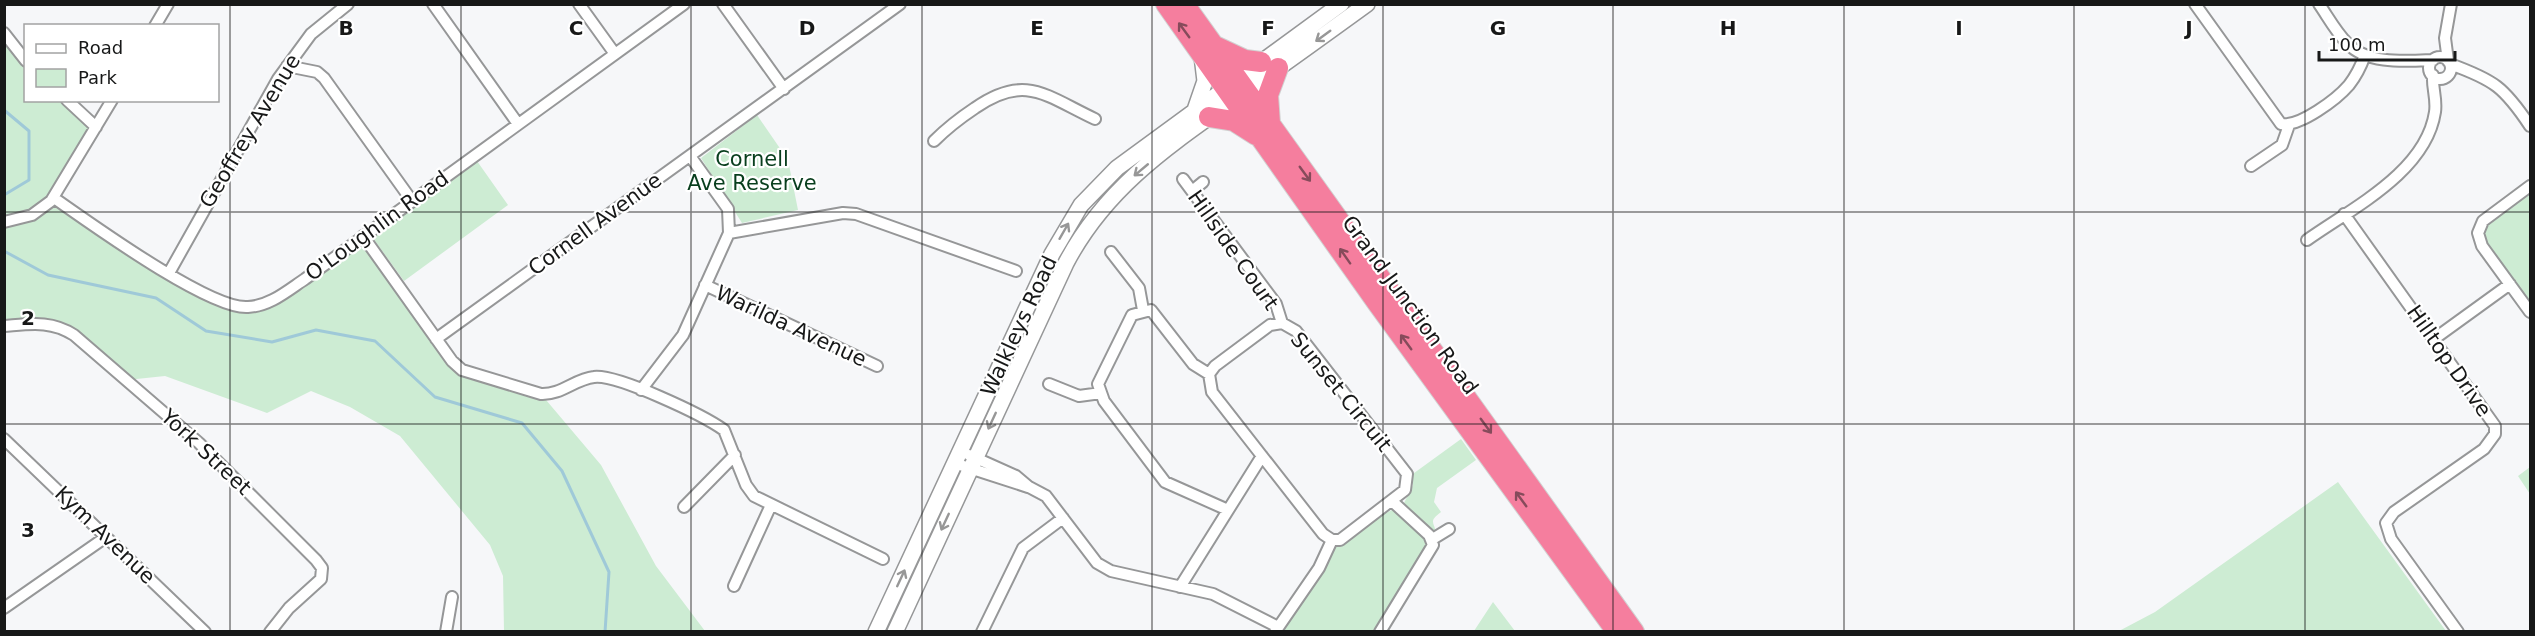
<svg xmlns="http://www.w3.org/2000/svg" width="2535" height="636" font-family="'DejaVu Sans',sans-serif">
<rect width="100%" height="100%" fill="#f6f7f9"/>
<path fill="#cdecd3" d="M4 31 25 57 26 100 69 101 96 127 52 201 223 303H266L363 236 455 364 541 394 601 465 656 566 705 631H504L503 576 490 545 400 436 350 407 311 391 267 413 165 376 127 380 74 335 48 324 5 326Z
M757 115 788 160 798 210 742 223 701 158Z
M477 161 508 205 404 281 372 237Z
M2530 189V306L2484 241V227Z
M1461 439 1476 460 1437 488 1434 502 1441 512C1426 523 1437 523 1435 534L1403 505 1413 485 1410 476Z
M2530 467V494L2518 476Z
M2338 482 2446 631H2119L2155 612Z
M1392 510H1397L1425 537 1427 548 1378 631 1276 632 1332 540Z
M1493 602 1515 631H1474Z"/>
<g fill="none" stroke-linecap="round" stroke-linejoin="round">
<path stroke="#9fc9d8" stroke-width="3" d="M4 110 29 131V180L4 195
M4 251 48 275 156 298 206 331 272 342 316 330 375 341 435 397 522 423 562 471 609 572 605 632"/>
<g stroke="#969798" stroke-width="14">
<path id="street" d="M433 4 518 124
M579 4 615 54
M723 4 784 89
M2195 4 2281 124C2300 127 2337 99 2349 85 2356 76 2361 66 2365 55
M2319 4C2328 17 2336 32 2347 43 2367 65 2407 61 2433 60
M155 26 168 4
M4 33 26 61
M2429 68a11 11 0 1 1 22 0a11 11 0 1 1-22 0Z
M2448 61 2445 38 2451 4
M2450 64C2494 80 2504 87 2530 126
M287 66 317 72 324 78 412 201
M67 100 96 127
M934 141C947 128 960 118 975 108 1025 73 1046 96 1095 119
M690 156 728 209 729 233
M2251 166 2282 145 2289 125
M1183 179 1276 304 1282 323
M2530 186 2483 221 2478 233 2482 246 2530 312
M1192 191 1203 182
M54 198C90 223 210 310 248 307 270 306 287 291 305 279L684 4
M2344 214 2495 426V434L2484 449 2394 512 2386 523 2391 539 2458 632
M4 222 32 215 51 201 112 100
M363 236 452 361 462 370 541 394C561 395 575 379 594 377 617 374 703 415 724 430L746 485 754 496 883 559
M2307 240C2352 208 2426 172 2435 112 2437 98 2432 89 2433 75
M1111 252 1139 288 1143 310
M169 273 278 79 311 34 348 4
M705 285 877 366
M1282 323 1296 331 1407 474 1405 490 1340 540H1332L1323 534 1212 392 1209 374 1215 366 1270 325Z
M4 326C30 324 51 320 74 335L199 443 316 560 322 568 321 579 289 608 270 632
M436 339 900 4
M2434 339 2510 284
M1209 374 1193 364 1151 310 1132 315 1098 384 1104 401 1165 482 1228 510
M1049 384 1079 396 1101 393
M641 390 683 335 729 233 843 213 856 214 1016 271
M4 439 205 632
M969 455 1016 476 1029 487 1046 496 1097 563 1111 571 1213 594 1278 627
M954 463 1028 487
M684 507 735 455
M1431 540 1449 529
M734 586 771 505
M1180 587 1262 456
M4 608 106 537
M446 632 452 597
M982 632 1023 548 1063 518
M1275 632 1319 568 1332 540
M1380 632 1433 545 1429 535 1393 502"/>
</g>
<g stroke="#969798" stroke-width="18">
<path id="secondary" d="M1195 110 1205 81 1202 56
M876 632 1052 254 1081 205 1117 168 1341 4
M895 632 1066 263C1108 183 1176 141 1247 90 1287 62 1327 33 1367 4"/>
</g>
<g stroke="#d1d1d1" stroke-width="22">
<path id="highway" d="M1166 4 1378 304 1617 632
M1184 4 1634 632
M1215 46 1245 60 1261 62
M1209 117 1234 121 1256 135
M1270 123 1268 95 1278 68"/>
</g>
<use href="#street" stroke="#fff" stroke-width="10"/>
<use href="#secondary" stroke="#fff" stroke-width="15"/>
<use href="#highway" stroke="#f57e9e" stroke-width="20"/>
</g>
<defs><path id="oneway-shaft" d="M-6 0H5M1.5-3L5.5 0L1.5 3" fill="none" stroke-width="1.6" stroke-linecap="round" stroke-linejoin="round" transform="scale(1.5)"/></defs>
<g stroke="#864b5b">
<use href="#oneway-shaft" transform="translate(1184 30) rotate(-126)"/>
<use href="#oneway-shaft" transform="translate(1305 174) rotate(54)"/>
<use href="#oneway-shaft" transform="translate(1345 256) rotate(-125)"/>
<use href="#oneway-shaft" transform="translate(1406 342) rotate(-126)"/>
<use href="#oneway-shaft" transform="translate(1486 426) rotate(54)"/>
<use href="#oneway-shaft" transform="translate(1521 499) rotate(-126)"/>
</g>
<g stroke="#979797">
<use href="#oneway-shaft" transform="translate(1323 36) rotate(144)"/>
<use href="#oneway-shaft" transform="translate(1141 170) rotate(140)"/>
<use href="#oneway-shaft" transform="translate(1064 231) rotate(-60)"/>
<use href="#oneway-shaft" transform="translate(992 421) rotate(115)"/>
<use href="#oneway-shaft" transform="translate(945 522) rotate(115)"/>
<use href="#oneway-shaft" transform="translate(901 578) rotate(-65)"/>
</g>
<path fill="none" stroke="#171818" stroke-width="1.5" stroke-opacity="0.55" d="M230 4V632M461 4V632M691 4V632M922 4V632M1152 4V632M1383 4V632M1613 4V632M1844 4V632M2074 4V632M2305 4V632M4 212H2530M4 424H2530"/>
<g text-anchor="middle" stroke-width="4.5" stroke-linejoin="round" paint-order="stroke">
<g font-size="21" fill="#171818" stroke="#fff">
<text transform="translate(250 131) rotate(-59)" y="7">Geoffrey Avenue</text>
<text transform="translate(595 224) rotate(-36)" y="7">Cornell Avenue</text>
<text transform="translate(377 226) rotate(-36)" y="7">O'Loughlin Road</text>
<text transform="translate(1233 250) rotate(55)" y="7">Hillside Court</text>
<text transform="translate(1410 305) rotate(54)" y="7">Grand Junction Road</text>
<text transform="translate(791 326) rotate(25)" y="7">Warilda Avenue</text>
<text transform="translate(1019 326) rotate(-65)" y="7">Walkleys Road</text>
<text transform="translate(2449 361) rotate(55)" y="7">Hilltop Drive</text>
<text transform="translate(1341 392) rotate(51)" y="7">Sunset Circuit</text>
<text transform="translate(206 452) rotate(43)" y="7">York Street</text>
<text transform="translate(105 535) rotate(44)" y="7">Kym Avenue</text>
</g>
<g font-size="21" fill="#083e1d" stroke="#fff">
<text x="752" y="166">Cornell<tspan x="752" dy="24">Ave Reserve</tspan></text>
</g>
</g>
<g font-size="20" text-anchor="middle" font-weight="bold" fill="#171818" stroke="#fff" stroke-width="4.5" stroke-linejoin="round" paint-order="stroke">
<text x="346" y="35">B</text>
<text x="576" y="35">C</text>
<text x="807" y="35">D</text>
<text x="1037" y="35">E</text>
<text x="1268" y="35">F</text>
<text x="1498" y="35">G</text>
<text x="1728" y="35">H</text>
<text x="1959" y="35">I</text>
<text x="2189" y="35">J</text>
<text x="28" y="325">2</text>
<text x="28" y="537">3</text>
</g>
<rect width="2535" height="636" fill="none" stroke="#171818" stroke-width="12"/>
<rect x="24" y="24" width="195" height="78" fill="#ffffff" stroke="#a2a3a3" stroke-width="1.5"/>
<rect x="36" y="44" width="30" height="9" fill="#ffffff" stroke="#a2a3a3" stroke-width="1.5"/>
<text x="78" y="54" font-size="18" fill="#171818">Road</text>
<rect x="36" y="69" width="30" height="18" fill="#cdecd3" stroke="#a2a3a3" stroke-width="1.5"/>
<text x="78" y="84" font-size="18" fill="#171818">Park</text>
<path d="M2319 51v9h136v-9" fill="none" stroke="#171818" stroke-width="3"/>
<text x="2328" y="51" font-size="18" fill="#171818" stroke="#ffffff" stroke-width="4.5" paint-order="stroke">100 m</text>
</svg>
